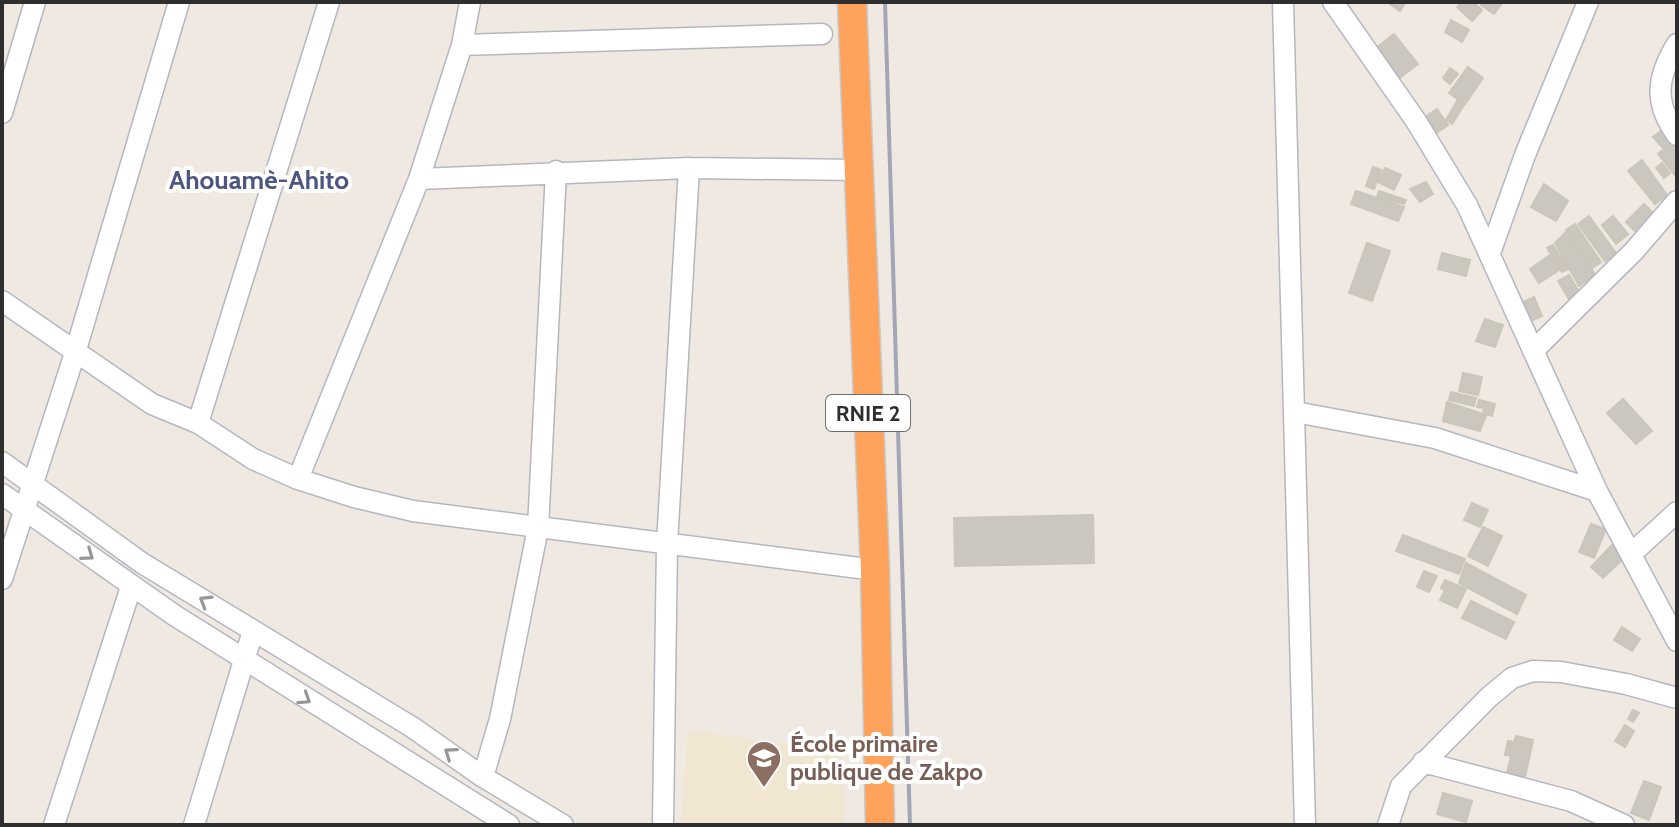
<svg xmlns="http://www.w3.org/2000/svg" width="1679" height="827" font-family="Cabin,sans-serif">
<rect width="100%" height="100%" fill="#efe9e1"/>
<path fill="#f0e6d1" d="M688 730 842 752 845 825H681Z"/>
<path fill="#cbc7bf" stroke="#cbc5ba" stroke-width="2" d="M1387 2H1406L1400 11Z
M1461 2H1473L1482 10 1472 21 1457 7Z
M1483 2H1503L1494 14 1481 5Z
M1451 20 1469 30 1462 42 1445 32Z
M1394 34 1418 64 1398 79 1375 49Z
M1468 67 1483 78 1465 104 1449 93Z
M1450 68 1458 74 1450 84 1443 78Z
M1457 101 1464 105 1452 124 1446 120Z
M1437 109 1448 125 1432 136 1421 120Z
M1661 131 1677 150V178L1658 154 1664 149 1653 137Z
M1642 160 1667 195 1655 204 1628 171Z
M1662 163 1670 173 1664 178 1656 168Z
M1373 167 1381 170 1374 189 1366 186Z
M1385 168 1401 175 1394 190 1378 182Z
M1426 182 1433 194 1420 202 1410 189Z
M1544 184 1568 201 1556 221 1531 207Z
M1356 191 1404 207 1398 221 1351 204Z
M1379 191 1406 200 1404 204 1377 197Z
M1644 204 1654 214 1636 232 1626 222Z
M1589 216 1616 253 1605 261 1578 224Z
M1613 216 1628 234 1616 244 1602 225Z
M1575 224 1601 262 1592 268 1566 230Z
M1566 232 1595 274 1579 286 1555 243Z
M1367 243 1390 251 1372 301 1349 293Z
M1553 245 1568 269 1562 272 1547 248Z
M1442 253 1470 260 1466 276 1438 269Z
M1550 255 1559 270 1539 283 1530 269Z
M1569 275 1581 295 1570 301 1558 281Z
M1534 297 1542 316 1531 321 1523 302Z
M1485 319 1503 325 1495 347 1476 341Z
M1463 373 1482 377 1478 395 1459 391Z
M1451 392 1476 398 1474 406 1449 400Z
M1623 399 1652 431 1636 444 1607 413Z
M1479 400 1495 404 1492 416 1483 413 1484 408 1477 407Z
M1447 402 1486 415 1480 431 1443 421Z
M1472 503 1488 510 1480 527 1464 520Z
M1093 515 1094 563 955 566 954 518Z
M1591 524 1606 529 1594 558 1579 552Z
M1483 527 1502 536 1488 566 1468 556Z
M1403 535 1465 559 1459 574 1396 551Z
M1613 544 1621 561 1603 578 1591 567Z
M1466 563 1526 595 1517 614 1459 583Z
M1424 571 1437 576 1429 592 1417 587Z
M1445 580 1466 589 1457 608 1440 600 1445 590 1441 588Z
M1471 601 1514 622 1506 639 1462 618Z
M1622 627 1640 639 1632 651 1614 640Z
M1633 710 1639 713 1633 722 1628 719Z
M1625 725 1634 731 1625 747 1615 741Z
M1516 736 1533 740 1525 777 1507 773 1511 756 1505 755 1508 741 1514 742Z
M1644 781 1661 787 1649 820 1631 813Z
M1443 793 1472 801 1466 822 1437 814Z"/>
<g fill="none" stroke-linecap="round" stroke-linejoin="round">
<g stroke="#b4b7c1" stroke-width="23">
<path id="minor" d="M1283 2 1305 825
M1333 2 1416 121 1467 205 1597 491 1677 641
M1677 44C1657 77 1653 102 1677 135
M462 45 822 34
M2 113 35 2
M419 179 689 168 859 170
M1490 253 1525 155 1588 2
M2 301 152 404 198 423 253 459 298 479 354 497 413 511 875 570
M1533 351 1634 251 1677 201
M1295 412 1435 438 1597 491
M198 423 329 2
M2 462 142 563 412 727 483 777 563 825
M298 479 419 179 462 45 470 2
M2 494 174 615 509 825
M1631 554 1677 512
M2 579 75 353 179 2
M1423 762 1571 801 1624 825
M483 777 500 719 538 528 556 171
M54 825 131 587
M194 825 253 631
M663 825 667 544 689 168
M1388 825 1401 786 1489 697 1512 678 1533 671 1561 672 1626 684 1677 698"/>
</g>
<g stroke="#c9c9c9" stroke-width="31">
<path id="highway" d="M852 2 875 570 880 825"/>
</g>
<use href="#minor" stroke="#fff" stroke-width="20"/>
<use href="#highway" stroke="#ffa35c" stroke-width="28"/>
<path stroke="#a3a6b8" stroke-width="4" d="M885 2 910 825"/>
</g>
<defs><path id="oneway-chevron" d="M-2-3.5L2.5 0L-2 3.5" fill="none" stroke-width="1.6" stroke-linecap="round" stroke-linejoin="round" transform="scale(2)"/></defs>
<g stroke="#969696">
<use href="#oneway-chevron" transform="translate(88 555) rotate(36)"/>
<use href="#oneway-chevron" transform="translate(205 601) rotate(-148)"/>
<use href="#oneway-chevron" transform="translate(305 699) rotate(33)"/>
<use href="#oneway-chevron" transform="translate(450 753) rotate(-145)"/>
</g>
<defs>
<g id="school-pin" transform="scale(1.8)"><path d="M0 17L-7.5 6A9.5 9.5 0 1 1 7.5 6Z" fill="#8d6e63" stroke="#fff"/><path d="M0-5L7-2L0 1L-7-2ZM-4 1L0 2.5L4 1V4Q0 6-4 4Z" fill="#fff"/></g>
</defs>
<g fill-rule="evenodd">
<use href="#school-pin" x="764" y="758"/>
</g>
<g text-anchor="middle" stroke-width="8" stroke-linejoin="round" paint-order="stroke">
<rect fill="#fff" stroke="#6d6d6d" stroke-width="2" x="826" y="395" width="84" height="36" rx="6"/>
<g font-size="22" font-weight="bold" fill="#2e2e2e">
<text x="868" y="421">RNIE 2</text>
</g>
<g font-size="24" font-weight="bold" fill="#785e54" stroke="#fff" text-anchor="start">
<text x="790" y="752">École primaire<tspan x="790" dy="28">publique de Zakpo</tspan></text>
</g>
<g font-size="26" font-weight="bold" fill="#4d5680" stroke="#fff">
<text x="259" y="189">Ahouamè-Ahito</text>
</g>
</g>
<rect width="1679" height="827" fill="none" stroke="#2e2e2e" stroke-width="8"/>
</svg>
